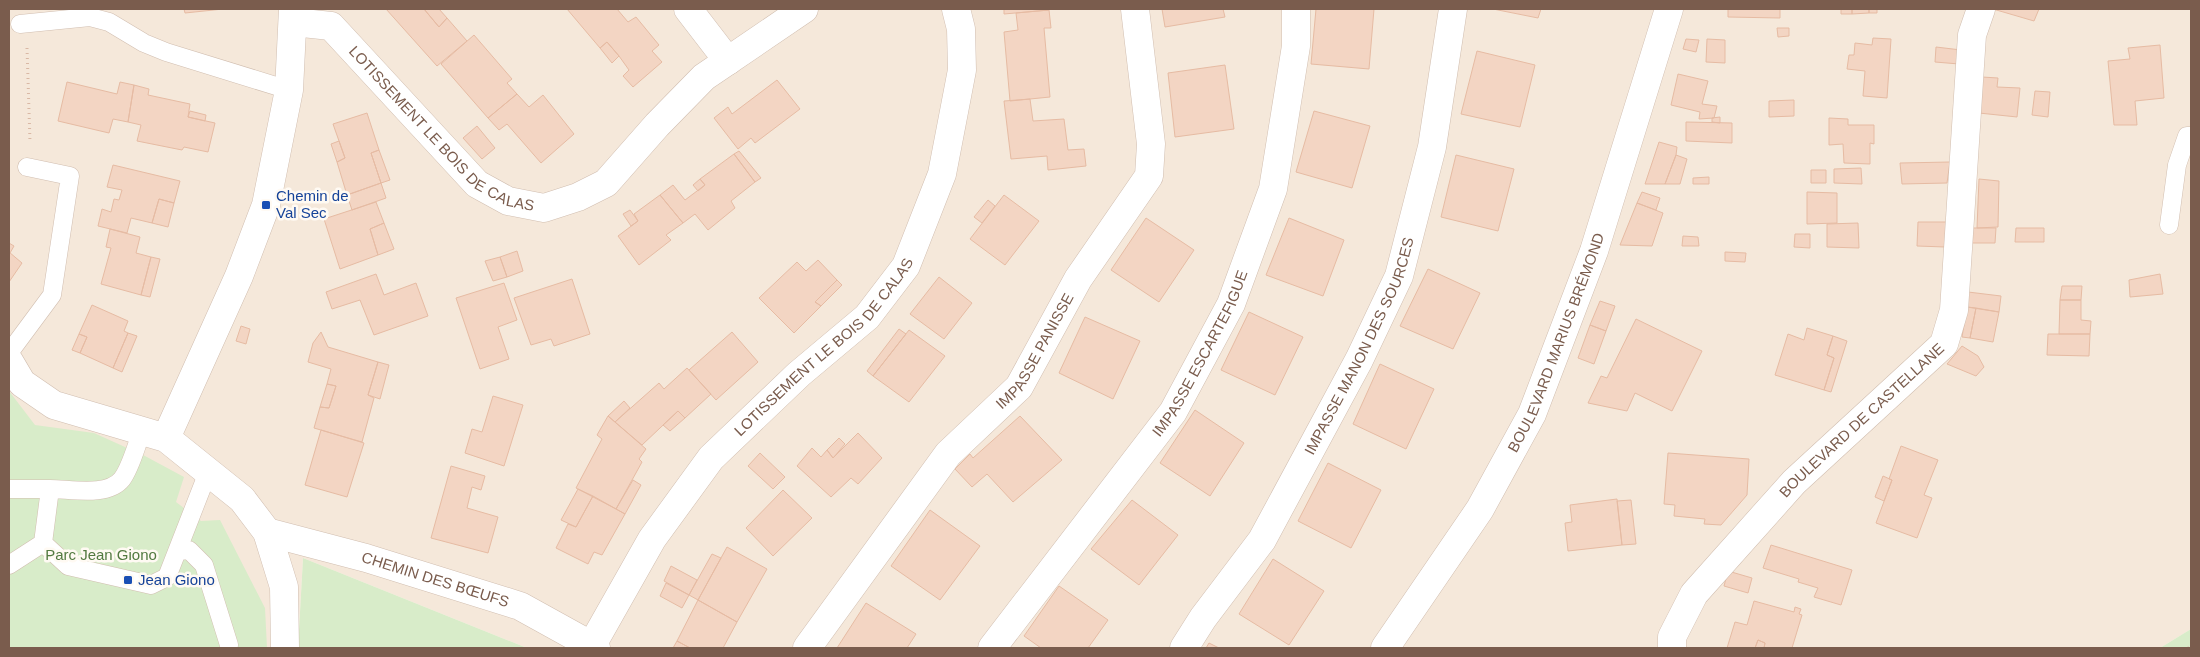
<svg xmlns="http://www.w3.org/2000/svg" width="2200" height="657" font-family="Helvetica,sans-serif">
<rect width="100%" height="100%" fill="#fdf6ec"/>
<path fill="#f5e8da" d="M9 9H2191V629L2160 648H527L303 558 298 648H9Z"/>
<path fill="#d8ecc9" d="M9 391 35 425 94 433 145 456 184 477 176 502 201 521 220 520 265 608 267 648H9Z
M303 558 527 648H298Z
M2191 629V648H2160Z"/>
<path fill="#f3d5c3" stroke="#e6bba3" d="M184 9H223L185 13Z
M386 9H424L439 27 447 18 467 41 437 66Z
M424 9H439L447 18 439 27Z
M567 9H617L628 22 636 17 659 45 652 51 662 62 633 87 623 76 629 70 619 56 607 42 600 48Z
M1004 9H1049V10L1004 14Z
M1162 9H1223L1225 17 1165 27Z
M1316 9H1374L1369 69 1311 64Z
M1493 9H1541L1538 18Z
M1728 9H1780V18L1728 17Z
M1841 9H1852V14H1841Z
M1852 9H1869V13L1852 14Z
M1869 9H1877V13H1869Z
M1993 9H2039L2034 21Z
M1049 10 1051 28H1044L1050 97 1010 101 1004 32 1018 30 1016 13Z
M1777 28H1789V36L1778 37Z
M474 35 512 79 507 83 517 94 488 118 441 64Z
M1873 38 1891 39 1887 98 1863 96 1865 71 1847 69 1849 55H1854L1855 43 1872 45Z
M1686 39 1699 40 1696 52 1683 49Z
M1707 39 1725 40V63L1706 62Z
M607 42 619 56 612 63 600 48Z
M2160 45 2164 98 2135 101 2137 125H2114L2108 61 2130 59 2128 48Z
M1936 47 1961 50 1959 64 1935 62Z
M1477 51 1535 65 1520 127 1461 114Z
M1225 65 1234 129 1175 137 1168 73Z
M1678 74 1708 81 1702 104 1717 106 1714 118 1699 119 1700 112 1671 105Z
M1982 77 1998 78 1997 87 2020 88 2017 117 1979 113Z
M777 80 800 109 755 143 751 138 738 149 714 118 728 107 732 114Z
M67 82 117 94 120 82 134 85 128 122 113 119 109 133 58 121Z
M134 85 149 89 148 95 190 104 188 117 215 123 208 152 184 147 182 150 137 141 141 125 128 122Z
M2035 91 2050 92 2048 117 2032 115Z
M517 94 529 107 543 95 574 134 541 163 507 124 499 130 488 118Z
M1030 99 1033 121 1064 119 1068 150 1084 149 1086 166 1048 170 1047 156 1011 159 1004 101Z
M1794 100V116L1769 117V101Z
M190 111 206 115 205 121 188 117Z
M1314 111 1370 126 1352 188 1296 172Z
M367 113 379 150 371 153 381 183 347 195 337 162 345 158 333 124Z
M1720 117V123L1712 122V118Z
M1829 118 1848 119V125H1874V144L1870 143V164L1844 163 1843 144 1829 145Z
M1686 122 1732 123V143L1686 141Z
M477 126 495 148 482 159 463 138Z
M339 141 345 158 337 162 331 144Z
M1659 142 1677 147 1676 155 1665 184H1645Z
M379 150 390 180 381 183 371 153Z
M739 151 761 178 755 182 734 154Z
M734 154 755 182 731 201 735 208 708 230 695 214 683 223 660 195 673 185 685 200 705 185 700 179Z
M1456 155 1514 169 1498 231 1441 217Z
M1676 155 1687 159 1680 184H1665Z
M1950 162 1947 183 1902 184 1900 163Z
M113 165 180 181 174 203 159 199 152 223 131 218 127 233 98 226 102 209 111 212 114 199 119 200 122 190 107 187Z
M1861 168 1862 184 1834 183V169Z
M1811 170H1826V183H1811Z
M1709 177V184H1693V178Z
M700 179 705 185 698 191 693 185Z
M1979 179 1999 181 1998 227 1977 228Z
M381 183 386 198 352 210 347 195Z
M1642 192 1660 198 1656 210 1637 203Z
M1807 192 1837 193V223L1807 224Z
M660 195 683 223 666 235 671 240 639 265 618 236 638 221 634 214Z
M1004 195 1039 221 1005 265 970 239Z
M159 199 174 203 168 227 152 223Z
M988 200 995 206 982 223 974 217Z
M376 202 384 223 370 229 378 255 340 269 324 219Z
M1637 203 1663 213 1652 246 1620 245Z
M630 210 638 221 631 226 623 214Z
M1146 218 1194 250 1159 302 1111 270Z
M1289 218 1344 240 1323 296 1266 275Z
M1918 222H1946L1945 247 1917 246Z
M384 223 394 249 378 255 370 229Z
M1858 223 1859 248 1827 247V224Z
M1972 228H1996L1995 243H1971Z
M2016 228H2044V242H2015Z
M110 229 140 237 136 253 151 257 141 295 101 284 111 248 106 247Z
M1795 234H1810V248L1794 247Z
M1683 236 1698 237 1699 246H1682Z
M9 243 14 246 10 253 9 252Z
M517 251 523 271 507 277 500 257Z
M9 252 22 263 9 282Z
M1725 252 1746 253 1745 262 1725 261Z
M151 257 160 259 150 297 141 295Z
M500 257 507 277 493 281 485 261Z
M818 260 837 280 815 302 821 306 794 333 759 298 797 262 806 271Z
M1428 269 1480 293 1453 349 1400 326Z
M376 274 384 295 416 283 428 316 374 335 360 300 332 309 326 292Z
M2160 274 2163 294 2130 297 2129 280Z
M939 277 972 303 944 339 910 314Z
M572 279 590 334 554 346 551 339 531 345 514 298Z
M837 280 842 285 821 306 815 302Z
M504 283 517 320 498 327 509 359 480 369 456 298Z
M2062 286H2082L2081 300H2060Z
M1968 292 2001 296 1999 312 1967 307Z
M2060 300H2081V320L2091 321 2090 334H2059Z
M1600 301 1615 306 1606 331 1590 325Z
M92 305 128 321 124 331 128 333 113 368 80 353 87 337 79 334Z
M1967 307 1976 308 1970 338 1962 337Z
M1976 308 1999 312 1993 342 1970 338Z
M1249 312 1303 337 1275 395 1221 370Z
M1085 317 1140 341 1113 399 1059 373Z
M1636 319 1702 351 1672 411 1635 393 1627 411 1588 403 1601 376 1607 378Z
M1590 325 1606 331 1594 364 1578 358Z
M241 326 250 329 246 344 236 341Z
M1807 328 1833 336 1827 355 1834 358 1824 390 1775 375 1788 334 1804 340Z
M899 329 906 334 873 376 867 371Z
M909 330 945 356 909 402 873 376Z
M321 332 328 347 378 362 368 395 374 398 362 442 314 428 320 407 329 408 336 386 327 384 331 369 308 362 313 343Z
M732 332 758 362 716 400 689 370Z
M128 333 137 336 122 372 113 368Z
M79 334 87 337 80 353 72 350Z
M2048 334H2090L2089 356 2047 355Z
M1833 336 1847 341 1831 392 1824 390 1834 358 1827 355Z
M1962 346 1978 356 1984 367 1976 376 1947 364Z
M378 362 389 365 380 399 368 395Z
M1380 364 1434 389 1406 449 1353 424Z
M687 368 711 394 685 418 678 411 642 445 615 422 659 383 664 389Z
M327 384 336 386 329 408 320 407Z
M493 396 523 405 504 466 465 453 472 429 482 432Z
M624 401 630 408 615 422 608 416Z
M1195 410 1244 443 1210 496 1160 463Z
M678 411 685 418 670 431 663 425Z
M608 416 646 449 639 459 642 462 616 509 576 488 602 439 597 435Z
M1020 416 1062 460 1013 502 987 474 972 487 955 469 970 454 973 458Z
M321 430 364 443 347 497 305 485Z
M858 433 882 458 858 484 851 478 831 497 797 466 812 448 821 457 827 450 833 458Z
M839 438 845 444 833 458 827 450Z
M1901 446 1938 460 1924 495 1932 498 1917 538 1876 523 1892 480 1889 479Z
M760 453 785 477 773 489 748 466Z
M1668 453 1749 459 1747 495 1721 525 1704 524 1705 519 1674 516 1675 505 1664 504Z
M1328 463 1381 490 1351 548 1298 521Z
M451 466 485 476 481 490 472 487 467 508 498 517 488 553 431 538Z
M1883 476 1892 480 1884 501 1875 497Z
M633 480 641 485 625 514 616 509Z
M578 489 593 496 576 527 561 520Z
M783 490 812 518 773 556 746 528Z
M593 496 625 514 602 555 594 552 588 564 556 548 568 524 576 527Z
M1617 499 1622 545 1568 551 1565 523 1572 522 1570 505Z
M1132 500 1178 535 1139 585 1091 549Z
M1631 500 1636 544 1622 545 1617 501Z
M930 510 980 546 940 600 891 566Z
M1771 545 1852 570 1841 605 1814 597 1818 588 1798 582 1799 579 1763 568Z
M727 547 767 569 737 622 698 600Z
M712 554 721 558 698 600 689 595Z
M1273 559 1324 591 1289 645 1239 614Z
M671 566 697 580 689 595 664 581Z
M1728 571 1752 578 1748 593 1724 586Z
M666 583 689 595 682 608 660 596Z
M1059 586 1108 620 1088 648H1041L1024 636Z
M698 600 737 622 723 648H690L677 641Z
M1754 601 1794 612 1795 607 1801 609 1799 614 1802 615 1792 648H1764L1765 643 1758 640 1755 648H1727L1735 622 1747 625Z
M866 603 916 634 907 648H837Z
M1758 640 1765 643 1764 648H1755Z
M677 641 690 648H673Z
M1209 643 1219 648H1206Z"/>
<g fill="none" stroke-linecap="round" stroke-linejoin="round">
<g stroke="#d1beb0" stroke-width="19">
<path id="lane" d="M20 24 90 17 109 22 144 43 166 52 289 90
M2169 225 2177 165 2187 136H2191
M9 353 52 295 70 176 27 167
M142 431C136 446 131 467 122 479 108 497 71 489 50 489L43 543 68 566 151 585 167 577 208 472
M9 489H50
M179 551 189 550 204 565 229 645
M9 565 43 543"/>
</g>
<g stroke="#d1beb0" stroke-width="29">
<g id="street">
<path d="M688 9 728 61"/>
<path id="s1" d="M293 22 331 26 477 184 508 201 544 208 578 197 606 183 657 125 704 77 804 9"/>
<path d="M9 361 22 383 54 405 166 438 242 499 267 532 284 587 285 648"/>
<path d="M166 438 239 276 266 205 289 90 293 9"/>
<path id="s2" d="M267 532 366 558 520 606 596 648"/>
<path id="s3" d="M592 645 652 539 711 458 799 374 867 317 906 266 942 174 962 70 961 29 956 9"/>
<path id="s4" d="M807 648 948 454 1019 387 1078 279 1149 176 1151 144 1135 9"/>
<path id="s5" d="M992 648 1173 412 1231 304 1273 189 1296 46V9"/>
<path id="s6" d="M1184 648 1203 618 1262 540 1359 360 1399 276 1432 147 1453 9"/>
<path id="s7" d="M1385 648 1480 509 1532 414 1594 251 1669 9"/>
<path id="s8" d="M1672 648V637L1694 594 1794 482 1944 344 1954 310 1972 35 1981 9"/>
</g>
</g>
<path stroke="#d9b8a5" stroke-width="3" stroke-dasharray="1 4" stroke-linecap="butt" d="M27 48 30 142
M2188 648 2191 647"/>
<use href="#lane" stroke="#fff" stroke-width="18"/>
<use href="#street" stroke="#fff" stroke-width="28"/>
</g>
<g fill="#1a4fb4" stroke="#fffaf3" stroke-width="2">
<rect x="261" y="200" width="10" height="10" rx="2.5"/>
<rect x="123" y="575" width="10" height="10" rx="2.5"/>
</g>
<g text-anchor="middle" stroke-width="5" stroke-linejoin="round" paint-order="stroke">
<g font-size="15" fill="#7a5c4d" stroke="#fffaf3">
<text dy="5" stroke="none"><textPath href="#s1" startOffset="192">LOTISSEMENT LE BOIS DE CALAS</textPath></text>
<text dy="5" stroke="none"><textPath href="#s7" startOffset="352">BOULEVARD MARIUS BRÉMOND</textPath></text>
<text dy="5" stroke="none"><textPath href="#s3" startOffset="381">LOTISSEMENT LE BOIS DE CALAS</textPath></text>
<text dy="5" stroke="none"><textPath href="#s6" startOffset="351">IMPASSE MANON DES SOURCES</textPath></text>
<text dy="5" stroke="none"><textPath href="#s4" startOffset="376">IMPASSE PANISSE</textPath></text>
<text dy="5" stroke="none"><textPath href="#s5" startOffset="362">IMPASSE ESCARTEFIGUE</textPath></text>
<text dy="5" stroke="none"><textPath href="#s8" startOffset="301">BOULEVARD DE CASTELLANE</textPath></text>
<text dy="5" stroke="none"><textPath href="#s2" startOffset="175">CHEMIN DES BŒUFS</textPath></text>
</g>
<g font-size="15" fill="#164399" stroke="#fffaf3" text-anchor="start">
<text x="276" y="201">Chemin de<tspan x="276" dy="17">Val Sec</tspan></text>
<text x="138" y="585">Jean Giono</text>
</g>
<g font-size="15" fill="#537a41" stroke="#fffaf3">
<text x="101" y="560">Parc Jean Giono</text>
</g>
</g>
<rect width="2200" height="657" fill="none" stroke="#7a5c4d" stroke-width="20"/>
</svg>
